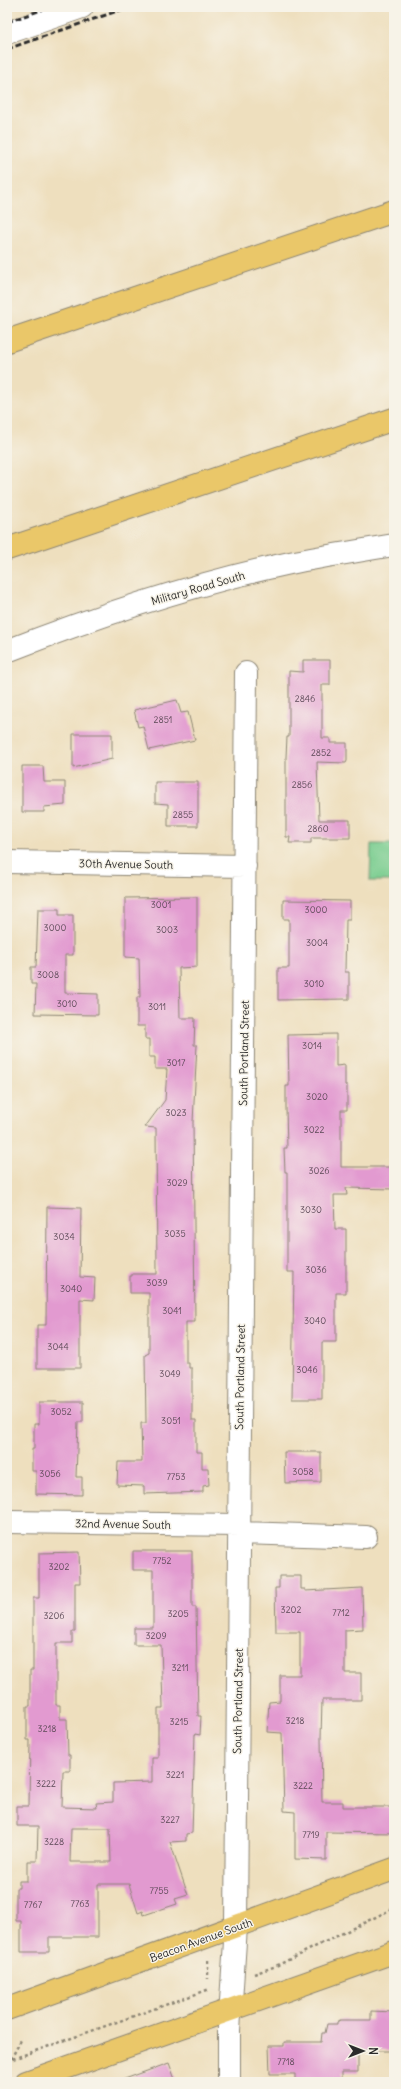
<svg xmlns="http://www.w3.org/2000/svg" width="401" height="2089" font-family="Delius,sans-serif">
<rect width="100%" height="100%" fill="#f7f3e8"/>
<filter id="ink" filterUnits="userSpaceOnUse"><feTurbulence type="fractalNoise" baseFrequency=".025" numOctaves="2"/><feDisplacementMap in="SourceGraphic" scale="8" xChannelSelector="R" yChannelSelector="G"/><feConvolveMatrix kernelMatrix="1 2 1 2 8 2 1 2 1" color-interpolation-filters="sRGB"/></filter>
<filter id="wash" filterUnits="userSpaceOnUse"><feTurbulence type="fractalNoise" baseFrequency=".012" numOctaves="4" result="noise"/><feDisplacementMap in="SourceGraphic" scale="16" xChannelSelector="R" yChannelSelector="G"/><feGaussianBlur stdDeviation="0.9" result="paint"/><feColorMatrix in="noise" values="0 0 0 0 0 0 0 0 0 0 0 0 0 0 0 0 0 1.4 0 .05"/><feComposite in="paint" operator="in"/></filter>
<g filter="url(#wash)">
<rect width="100%" height="100%" fill="#eedfbe"/>
<path fill="#7acd90" stroke="#527c5e" d="M371 844H394V881H370Z"/>
<g id="blocks">
<path fill="#e29ad0" fill-rule="evenodd" d="M303 660H330V685H322V738H330V743H347V761L346 763 317 762 319 820H350V838H311V843H289L290 837H286V757L287 737H289V671L303 672Z
M177 700 181 713 188 712 195 740 149 750 143 726 138 727 134 710Z
M73 734H112V759L73 768Z
M22 766H43L44 782H65V805L44 807V812H22Z
M155 782H198V826H168V804L155 803Z
M197 897V967L179 968 180 1018H195L194 1045H197L193 1122 195 1322H186V1363H189V1368H192V1420H196V1452H202V1468H208L209 1485 203 1486V1492L144 1494V1486L117 1485 118 1462H142L141 1423H146L145 1355 149 1353V1293H130V1276H132V1274H157L156 1128 145 1127 165 1100 167 1069H155V1057H149V1039H145V1026H137V997H140L139 958 125 957V898Z
M283 900 350 901V920H346L345 972H349V999L278 1000V968H289V919H283Z
M38 909H59V915H73V955H65V993L98 994V1015L35 1014 36 984H31V967H36Z
M336 1034V1066L345 1065V1085H347V1110H341V1167H394V1189L346 1188 347 1195H334L335 1229H346V1293H336V1342H322V1399H292L294 1272H287V1172H285L284 1148H287L286 1108V1086H289L288 1035Z
M47 1207 81 1208 80 1277 95 1278 94 1300 80 1299V1368H37V1325H46Z
M39 1402H83V1422H78L76 1477H82V1495L36 1494V1471H32V1449H34V1424H39Z
M284 1452H321V1482L285 1483Z
M133 1551H192V1607H196L198 1716H201L200 1735 195 1734 192 1833 186 1834V1841L170 1842 188 1895 175 1899 177 1904 144 1915 143 1911 138 1913 129 1884H98V1937H49V1952H21V1921H16V1888H19V1881H27V1861H37L38 1826H17V1806H29L30 1740H27V1706H30V1670H33V1598H39V1553L79 1552 80 1583H75V1632H72V1643H56V1705H60V1719H67L68 1755H70V1771H63L62 1807 97 1808 96 1803 113 1802V1783L152 1782V1758H158V1708H163L161 1645H134V1628H153V1570H133ZM71 1828H110L111 1862H70Z
M279 1576H301V1589H305V1591L362 1588 363 1629 345 1630V1673H361V1700H322L321 1738 322 1802H343V1807H394V1833L326 1832V1860L295 1859V1812L284 1811 282 1733 267 1732 269 1702 280 1701V1675H300V1632H276L275 1588H279Z
M371 2011 394 2012V2051H358V2072H342V2082H295V2074H270L269 2046H284V2042H321L322 2033H325L327 2024H337V2022L340 2020H371Z
M169 2063 176 2082H122V2080Z"/>
</g>
</g>
<g filter="url(#ink)">
<use href="#blocks" fill-opacity="0" stroke="#8c8574" stroke-width="1"/>
<g fill="none" stroke-linecap="round" stroke-linejoin="round">
<g stroke="#8c8574" stroke-width="24">
<path id="minor" d="M7 33 82 7
M7 651C99 615 193 584 290 563 324 556 359 551 394 545
M7 862 245 866
M7 1522 239 1525
M239 1533 366 1537
M229 2082V2030L236 1927 246 673"/>
</g>
<g stroke="#8c8574" stroke-width="24">
<path id="major" d="M7 2009 394 1869
M26 2082 394 1952"/>
</g>
<g stroke="#8c8574" stroke-width="24">
<path id="highway" d="M7 341 394 211
M7 549 394 419"/>
</g>
<path stroke="#8c8574" stroke-width="2.5" stroke-dasharray="3 3" stroke-linecap="butt" d="M7 1090V1184
M208 1960V1979
M254 1974 276 1966 394 1908
M11 2059 22 2038
M7 2061 210 1989"/>
<use href="#minor" stroke="#fff" stroke-width="22"/>
<use href="#major" stroke="#eac769" stroke-width="22"/>
<use href="#highway" stroke="#eac769" stroke-width="22"/>
<path stroke="#2b2b2b" stroke-width="3" stroke-dasharray="6 3" stroke-linecap="butt" d="M7 22 50 7
M7 49 129 7"/>
</g>
</g>
<g text-anchor="middle" stroke-width="3" stroke-linejoin="round" paint-order="stroke">
<g font-size="9" fill="#594754">
<text x="305" y="702">2846</text>
<text x="163" y="723">2851</text>
<text x="321" y="756">2852</text>
<text x="302" y="788">2856</text>
<text x="183" y="818">2855</text>
<text x="318" y="832">2860</text>
<text x="161" y="908">3001</text>
<text x="316" y="913">3000</text>
<text x="55" y="931">3000</text>
<text x="167" y="933">3003</text>
<text x="317" y="946">3004</text>
<text x="48" y="978">3008</text>
<text x="314" y="987">3010</text>
<text x="67" y="1007">3010</text>
<text x="157" y="1010">3011</text>
<text x="312" y="1049">3014</text>
<text x="176" y="1066">3017</text>
<text x="317" y="1100">3020</text>
<text x="176" y="1116">3023</text>
<text x="314" y="1133">3022</text>
<text x="319" y="1174">3026</text>
<text x="177" y="1186">3029</text>
<text x="311" y="1213">3030</text>
<text x="175" y="1237">3035</text>
<text x="64" y="1240">3034</text>
<text x="316" y="1273">3036</text>
<text x="157" y="1286">3039</text>
<text x="71" y="1292">3040</text>
<text x="172" y="1314">3041</text>
<text x="315" y="1324">3040</text>
<text x="58" y="1350">3044</text>
<text x="307" y="1373">3046</text>
<text x="170" y="1377">3049</text>
<text x="61" y="1415">3052</text>
<text x="171" y="1424">3051</text>
<text x="303" y="1475">3058</text>
<text x="50" y="1477">3056</text>
<text x="176" y="1480">7753</text>
<text x="162" y="1564">7752</text>
<text x="59" y="1570">3202</text>
<text x="291" y="1613">3202</text>
<text x="341" y="1616">7712</text>
<text x="178" y="1617">3205</text>
<text x="54" y="1619">3206</text>
<text x="156" y="1639">3209</text>
<text x="180" y="1671">3211</text>
<text x="295" y="1724">3218</text>
<text x="179" y="1725">3215</text>
<text x="47" y="1732">3218</text>
<text x="175" y="1778">3221</text>
<text x="46" y="1787">3222</text>
<text x="303" y="1789">3222</text>
<text x="170" y="1823">3227</text>
<text x="311" y="1838">7719</text>
<text x="54" y="1845">3228</text>
<text x="159" y="1894">7755</text>
<text x="80" y="1907">7763</text>
<text x="33" y="1908">7767</text>
<text x="286" y="2065">7718</text>
</g>
<g font-size="11" fill="#2b2b2b" stroke="#f7f3e8">
<text transform="translate(198 588) rotate(-16)" y="4">Military Road South</text>
<text transform="translate(126 864) rotate(1)" y="4">30th Avenue South</text>
<text transform="translate(244 1053) rotate(-89)" y="4">South Portland Street</text>
<text transform="translate(240 1377) rotate(-89)" y="4">South Portland Street</text>
<text transform="translate(123 1524) rotate(1)" y="4">32nd Avenue South</text>
<text transform="translate(238 1701) rotate(-89)" y="4">South Portland Street</text>
<text transform="translate(201 1940) rotate(-20)" y="4">Beacon Avenue South</text>
</g>
</g>
<rect width="401" height="2089" fill="none" stroke="#f7f3e8" stroke-width="24"/>
<g transform="translate(363 2051) rotate(90)" stroke="#f7f3e8" stroke-width="3" paint-order="stroke">
<path d="M0-3L7 15L0 10L-7 15Z" fill="#2b2b2b"/>
<text y="-6" font-size="11" font-weight="bold" text-anchor="middle" fill="#2b2b2b">N</text>
</g>
</svg>
